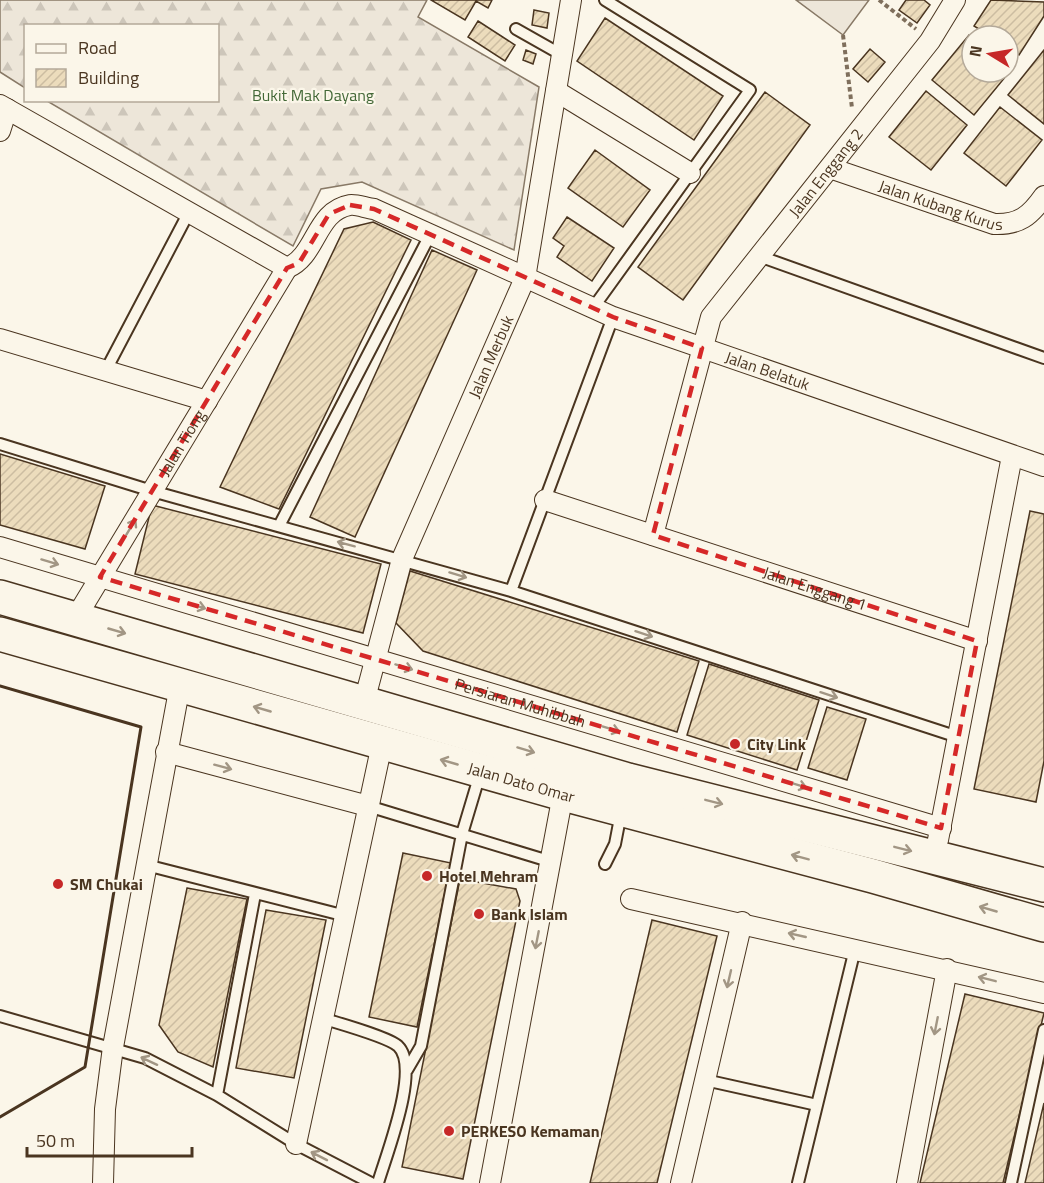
<svg xmlns="http://www.w3.org/2000/svg" width="1044" height="1183" font-family="'Titillium Web',sans-serif">
<defs>
<pattern id="forest-firs" width="22" height="20" patternUnits="userSpaceOnUse" patternTransform="scale(1.5)"><rect width="22" height="20" fill="#ede6d9"/><path d="M5 1l3.5 6h-7zM16 11l3.5 6h-7z" fill="#cdc6ba"/></pattern>
<pattern id="building-hatch" width="6" height="6" patternUnits="userSpaceOnUse" patternTransform="scale(1.5)"><rect width="6" height="6" fill="#ecdcbc"/><path d="M-1 1l2-2M0 6l6-6M5 7l2-2" fill="none" stroke="#ccbda1"/></pattern>
</defs>
<rect width="100%" height="100%" fill="#fbf6e9"/>
<path fill="url(#forest-firs)" stroke="#887966" stroke-width="1.5" d="M0 0H427L418 17 539 87 514 250 362 182 321 189 293 246 47 101 218 100V26H26L25 88 0 72Z"/>
<path fill="#ede6d9" stroke="#887966" stroke-width="1.5" d="M796 0H869L843 35Z"/>
<path fill="url(#building-hatch)" stroke="#4a3520" stroke-width="1.5" d="M431 0H492L488 8 476 1 465 20Z
M906 0H924L930 5 917 23 899 10Z
M991 0 1044 2V16L1019 55 1008 48V36H990L974 26Z
M534 10 549 13 547 28 532 25Z
M605 18 723 96 694 140 577 61Z
M478 21 515 45 505 61 468 37Z
M969 35 972 38V72H1008V68L1011 70 974 115 932 80Z
M870 49 885 62 868 82 853 69Z
M526 50 536 54 533 64 523 60Z
M1044 50V124L1008 95Z
M926 91 967 125 931 170 889 137Z
M765 92 810 125 683 300 638 267Z
M1000 107 1042 140 1006 186 964 153Z
M595 150 650 190 623 227 568 188Z
M567 217 614 248 592 281 557 257 564 246 553 238Z
M373 222 411 240 279 509 220 487 344 229Z
M432 250 477 270 355 537 310 517Z
M0 454 105 486 85 549 0 525Z
M152 505 381 564 363 633 135 574Z
M1030 511 1044 514V761L1036 802 974 789Z
M410 571 699 661 677 732 423 651 396 623Z
M709 664 819 700 797 770 687 735Z
M827 707 866 719 847 780 808 768Z
M403 853 451 863 417 1027 369 1017Z
M460 879 516 889 520 901 463 1179 402 1167Z
M187 888 247 899 213 1067 178 1052 159 1025Z
M266 910 326 920 294 1078 236 1068Z
M652 920 717 936 657 1183H590Z
M965 994 1044 1013 1003 1183H920Z
M1044 1103V1183H1025Z"/>
<g fill="none" stroke-linecap="round" stroke-linejoin="round">
<g stroke="#4a3520" stroke-width="14">
<path id="service" d="M516 29 562 55
M759 256 1044 358
M593 308 750 90 605 0
M106 370 189 212
M0 444 152 491 511 591 958 737
M279 526 430 235
M511 591 613 317
M368 806 552 862
M605 864 615 844 621 813
M146 865 346 916
M0 1016 145 1058 217 1095 296 1144 371 1183
M325 1019C341 1024 388 1037 398 1046 421 1068 386 1155 378 1183
M407 1070 421 1046 462 834 480 774
M705 1080 817 1105
M217 1095 255 894
M798 1183 855 949
M1011 1183 1044 1030"/>
</g>
<g stroke="#4a3520" stroke-width="22">
<g id="minor">
<path d="M556 91 690 173"/>
<path d="M0 105 287 268"/>
<path d="M0 131 7 109"/>
<path id="s1" d="M830 168 994 224C1019 225 1030 216 1044 196"/>
<path id="s2" d="M287 268C317 256 315 211 350 205 356 204 366 208 374 209L613 317 1044 466"/>
<path d="M0 339 207 401"/>
<path id="s3" d="M545 500 977 641"/>
<path id="s4" d="M653 535 711 317 930 41 955 0"/>
<path id="s5" d="M0 547 941 828"/>
<path id="s6" d="M75 619 287 268"/>
<path id="s7" d="M364 702 402 559 525 278 571 0"/>
<path d="M166 752 368 806"/>
<path d="M938 840 1012 456"/>
<path d="M631 899 1044 993"/>
<path d="M296 1144 382 744"/>
<path d="M103 1183 105 1109 113 1047 180 685"/>
<path d="M490 1183 563 794"/>
<path d="M681 1183 742 922"/>
<path d="M907 1183 947 969"/>
</g>
</g>
<g stroke="#4a3520" stroke-width="36">
<g id="trunk">
<path d="M0 597 628 780 1044 885"/>
<path id="s8" d="M0 634 563 794 873 876 1044 925"/>
</g>
</g>
<path stroke="#7f6f5c" stroke-width="4" stroke-dasharray="4.5 3" stroke-linecap="butt" d="M879 0 916 29
M843 35 852 108"/>
<use href="#service" stroke="#fbf6e9" stroke-width="10"/>
<use href="#minor" stroke="#fbf6e9" stroke-width="20"/>
<use href="#trunk" stroke="#fbf6e9" stroke-width="33"/>
<path stroke="#4a3520" stroke-width="3" d="M0 686 141 727 85 1067 0 1117"/>
</g>
<defs><path id="oneway-shaft" d="M-6 0H5M1.5-3L5.5 0L1.5 3" fill="none" stroke-width="1.6" stroke-linecap="round" stroke-linejoin="round" transform="scale(1.5)"/></defs>
<g stroke="#a29684">
<use href="#oneway-shaft" transform="translate(131 527) rotate(-59)"/>
<use href="#oneway-shaft" transform="translate(346 544) rotate(-165)"/>
<use href="#oneway-shaft" transform="translate(50 562) rotate(17)"/>
<use href="#oneway-shaft" transform="translate(458 575) rotate(17)"/>
<use href="#oneway-shaft" transform="translate(197 606) rotate(17)"/>
<use href="#oneway-shaft" transform="translate(117 631) rotate(16)"/>
<use href="#oneway-shaft" transform="translate(644 634) rotate(18)"/>
<use href="#oneway-shaft" transform="translate(404 667) rotate(17)"/>
<use href="#oneway-shaft" transform="translate(829 695) rotate(18)"/>
<use href="#oneway-shaft" transform="translate(262 709) rotate(-164)"/>
<use href="#oneway-shaft" transform="translate(611 729) rotate(17)"/>
<use href="#oneway-shaft" transform="translate(526 750) rotate(17)"/>
<use href="#oneway-shaft" transform="translate(449 762) rotate(-164)"/>
<use href="#oneway-shaft" transform="translate(223 767) rotate(15)"/>
<use href="#oneway-shaft" transform="translate(798 785) rotate(17)"/>
<use href="#oneway-shaft" transform="translate(714 802) rotate(14)"/>
<use href="#oneway-shaft" transform="translate(903 849) rotate(14)"/>
<use href="#oneway-shaft" transform="translate(800 857) rotate(-165)"/>
<use href="#oneway-shaft" transform="translate(988 909) rotate(-164)"/>
<use href="#oneway-shaft" transform="translate(797 935) rotate(-167)"/>
<use href="#oneway-shaft" transform="translate(537 940) rotate(101)"/>
<use href="#oneway-shaft" transform="translate(729 979) rotate(103)"/>
<use href="#oneway-shaft" transform="translate(987 979) rotate(-166)"/>
<use href="#oneway-shaft" transform="translate(936 1026) rotate(101)"/>
<use href="#oneway-shaft" transform="translate(149 1061) rotate(-155)"/>
<use href="#oneway-shaft" transform="translate(319 1156) rotate(-153)"/>
</g>
<path fill="none" stroke="#d62828" stroke-width="4.5" stroke-dasharray="12 8" stroke-linejoin="round" d="M350 205 374 209 613 317 702 348 653 535 977 641 941 828 100 577 287 268 299 263 329 214Z"/>
<g fill="#c62828" stroke="#fbf6e9" stroke-width="2">
<circle cx="735" cy="744" r="6"/>
<circle cx="427" cy="876" r="6"/>
<circle cx="58" cy="884" r="6"/>
<circle cx="479" cy="914" r="6"/>
<circle cx="449" cy="1131" r="6"/>
</g>
<g text-anchor="middle" stroke-width="4.5" stroke-linejoin="round" paint-order="stroke">
<g font-size="16" fill="#436837" stroke="#fbf6e9">
<text x="313" y="101">Bukit Mak Dayang</text>
</g>
<g font-size="16" fill="#4a3520" stroke="#fbf6e9">
<text dy="6" stroke="none"><textPath href="#s4" startOffset="410">Jalan Enggang 2</textPath></text>
<text dy="6" stroke="none"><textPath href="#s1" startOffset="117">Jalan Kubang Kurus</textPath></text>
<text dy="6" stroke="none"><textPath href="#s7" startOffset="369">Jalan Merbuk</textPath></text>
<text dy="6" stroke="none"><textPath href="#s2" startOffset="542">Jalan Belatuk</textPath></text>
<text dy="6" stroke="none"><textPath href="#s6" startOffset="206">Jalan Tiong</textPath></text>
<text dy="6" stroke="none"><textPath href="#s3" startOffset="284">Jalan Enggang 1</textPath></text>
<text dy="6" stroke="none"><textPath href="#s5" startOffset="543">Persiaran Muhibbah</textPath></text>
<text dy="6" stroke="none"><textPath href="#s8" startOffset="542">Jalan Dato Omar</textPath></text>
</g>
<g font-size="16" font-weight="bold" fill="#4a3520" stroke="#fbf6e9" text-anchor="start">
<text x="747" y="750">City Link</text>
<text x="439" y="882">Hotel Mehram</text>
<text x="70" y="890">SM Chukai</text>
<text x="491" y="920">Bank Islam</text>
<text x="461" y="1137">PERKESO Kemaman</text>
</g>
</g>
<rect x="24" y="24" width="195" height="78" fill="#fbf6e9" stroke="#b4a999" stroke-width="1.5"/>
<rect x="36" y="44" width="30" height="9" fill="#fbf6e9" stroke="#b4a999" stroke-width="1.5"/>
<text x="78" y="54" font-size="18" fill="#4a3520">Road</text>
<rect x="36" y="69" width="30" height="18" fill="url(#building-hatch)" stroke="#b4a999" stroke-width="1.5"/>
<text x="78" y="84" font-size="18" fill="#4a3520">Building</text>
<g transform="translate(990 54) rotate(281)"><circle r="28" fill="#fbf6e9" stroke="#b4a999" stroke-width="1.5"/>
<path d="M0-4.5L10 22L0 15L-10 22Z" fill="#c62828"/>
<text y="-9" font-size="16" font-weight="bold" text-anchor="middle" fill="#4a3520">N</text>
</g>
<path d="M27 1147v9h165v-9" fill="none" stroke="#4a3520" stroke-width="3"/>
<text x="36" y="1147" font-size="18" fill="#4a3520" stroke="#fbf6e9" stroke-width="4.5" paint-order="stroke">50 m</text>
</svg>
